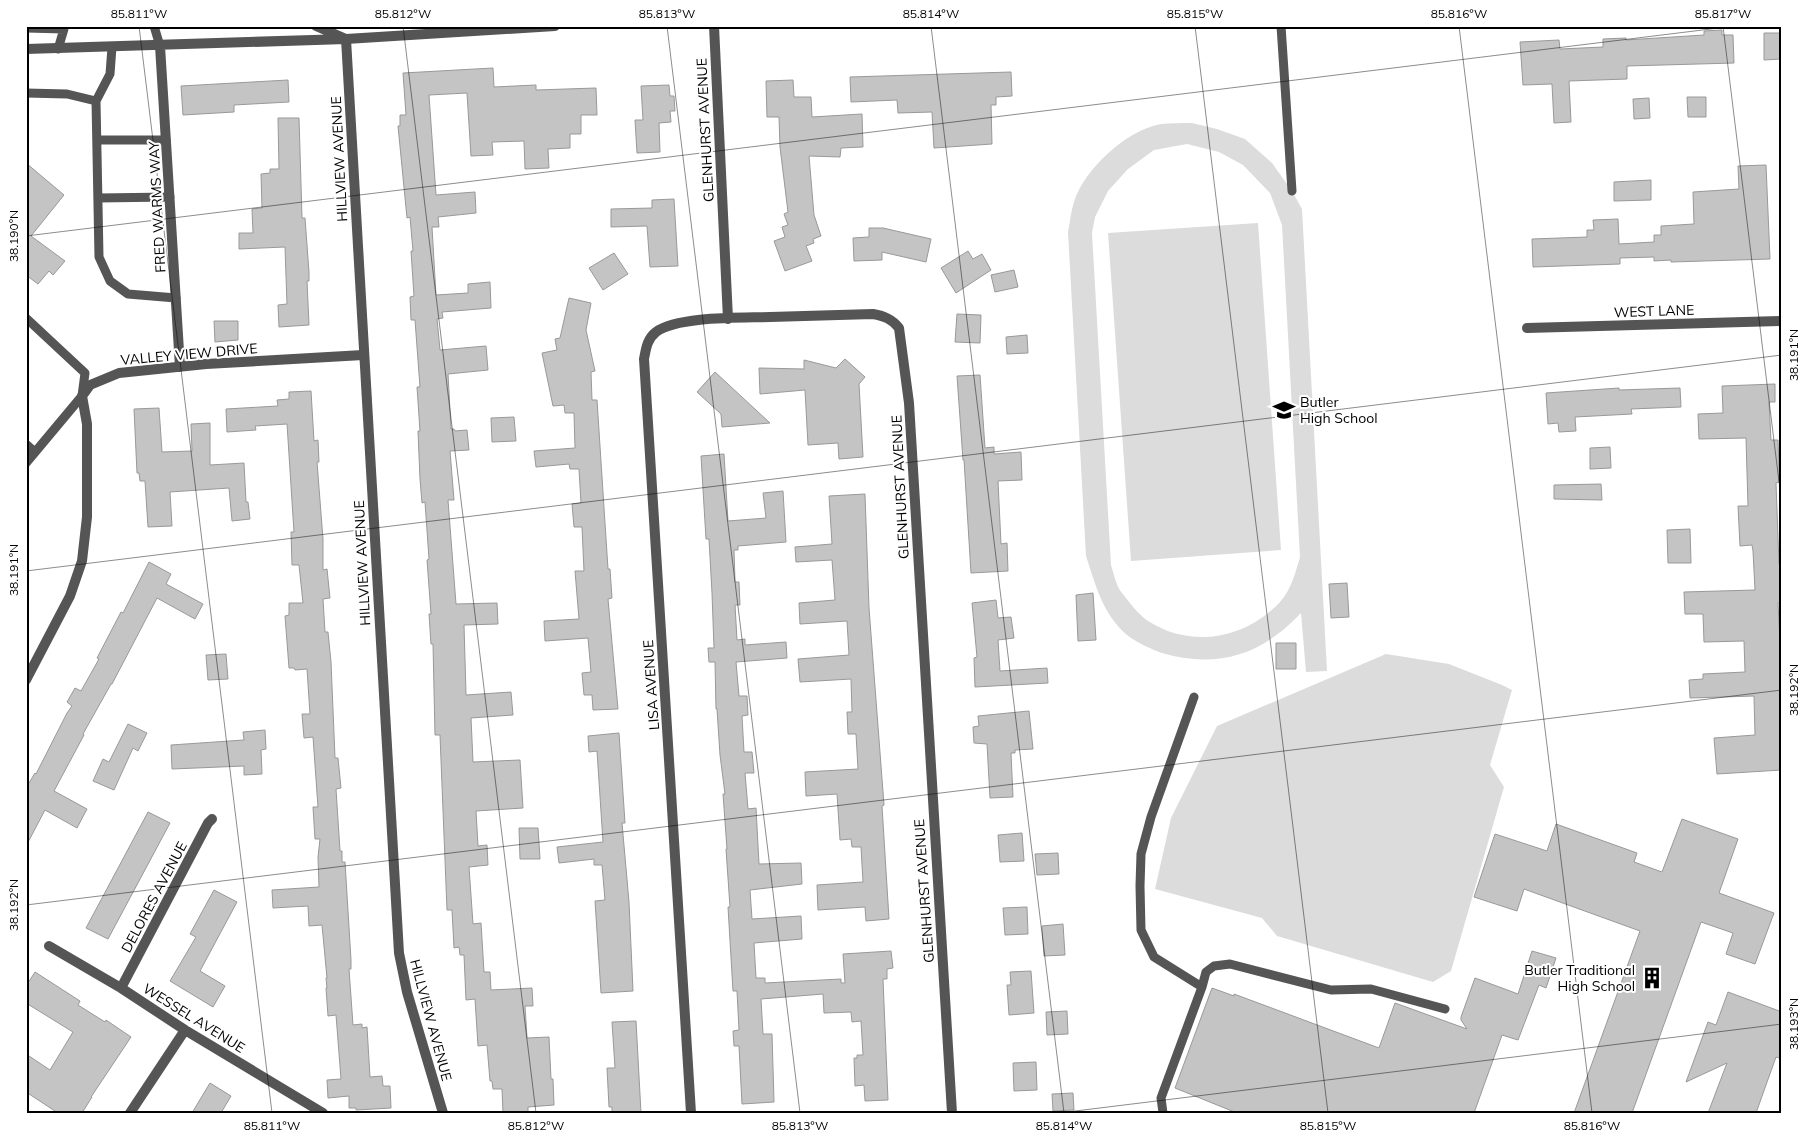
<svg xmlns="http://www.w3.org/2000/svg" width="1808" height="1139" font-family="Mulish,sans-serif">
<rect width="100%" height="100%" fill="#fff"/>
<path fill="#dcdcdc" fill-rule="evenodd" d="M1192 123 1217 129 1245 139 1272 163 1292 191 1302 209 1327 671 1306 672 1301 613C1293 621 1284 630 1275 636 1242 661 1201 665 1162 653 1146 647 1128 639 1117 625 1100 605 1094 580 1086 556L1068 232C1070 222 1071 211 1074 202 1084 169 1127 130 1161 124 1171 123 1182 123 1192 123ZM1187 144 1219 152 1243 165 1270 193 1282 225 1300 557C1296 571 1291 590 1280 602 1245 639 1192 649 1148 621 1139 615 1129 602 1122 593 1116 586 1114 574 1111 565L1092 233 1095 217 1108 191 1128 169 1154 150Z
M1258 223 1281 550 1131 561 1108 233Z
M1386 654 1449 664 1502 685 1512 690 1490 765 1504 787 1451 971 1433 982 1277 936 1262 918 1155 889 1171 818 1217 726Z"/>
<path fill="#c4c4c4" stroke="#999" d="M1722 30V35H1733L1734 63 1627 66V79L1569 81 1571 122 1554 123 1552 84 1523 85 1520 42 1559 40 1560 49 1603 47V39L1626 38V40L1704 35V31Z
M1764 33H1782V59L1764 60Z
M493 68 494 87 536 85V90L596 88 597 115H581V134H570V148L548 149 549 168 525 169 524 141 492 142 493 155 471 156 467 93 429 95 436 195 475 192 476 213 438 217 439 227H432L436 295 468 293V284L490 282 491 308 442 312 443 318 437 319 440 350 486 346 488 370 448 374 451 429H454L455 431 467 430 469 450 450 451 454 500H448L456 604 497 603 498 624 464 625 466 695 511 692 513 715 471 718 473 762 520 760 523 808 476 811 478 846 487 845 488 865 469 867 473 924 481 923 484 972H490L491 990 532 988 533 1006H525L527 1038 549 1037 551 1079H553L554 1105 528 1107V1113H503L502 1089H493L492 1081H490L487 1045 478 1046 475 999 466 1000 464 955H460L459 947 454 948 452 910H447L440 735H435L433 644H431L429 614H431L427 560 429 559 425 502 422 503 420 479 418 431H420L417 387H420L415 320H411L410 297 414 296 411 251H413L410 217 407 218 398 126H400V115H406L403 73Z
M1011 72 1012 96 996 97V105H991L992 144 934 148 932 112 898 113 897 100 851 102 850 77Z
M288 80 289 102 234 105V112L183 115 181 86Z
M793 80 794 97H811L812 117 862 114 863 147 841 148 840 157 809 156 814 215 821 236 813 239 814 243 806 246 812 261 785 271 774 241 785 237 782 227 788 225 784 214 788 212 780 147 779 117H767L766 81Z
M669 85 670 96H674L675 111H670L671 122 659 123 660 152 637 153 635 120H643L641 86Z
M1687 97H1706V117H1688Z
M1649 98 1650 118 1634 119 1633 99Z
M278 118H299L302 218H305L309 272V281H307L309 325 279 327 278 305 287 304 285 247 239 249V233H253L252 209 262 208 261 174 270 173V169H279Z
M26 163 64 195 31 236 65 261 53 275 49 271 38 284 26 275Z
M1766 165 1770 259 1671 262V260L1654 261V257L1620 258V264L1533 267 1532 239 1587 237V230H1594L1593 220 1618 219 1619 244 1654 242V235H1661V226L1694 224 1693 192 1739 189 1738 166Z
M1651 180V200L1614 201V182Z
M674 199 678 266 650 267 647 226 611 227V209L652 208V200Z
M869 228H883L931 239 926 262 882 252V260L854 261 853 238 869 237Z
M968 251 973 259 982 254 991 270 956 293 941 268Z
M614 253 628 274 603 290 589 268Z
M1014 270 1018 287 995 292 991 275Z
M569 298 591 303 586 330 595 371 591 372 592 400H597L608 569H610L612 598 608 599 618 709 593 710 592 695H584L582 673 591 672 588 638 545 641 544 621 579 619 575 571H584L582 527H574L572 504 581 503 579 469H570L569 464 536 467 534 451 575 448 574 413H565L564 405 553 406 542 353 557 350 555 339 560 338Z
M957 314 981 315 980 343 955 342Z
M214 321H238V340L215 342Z
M1027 335 1028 353 1007 354 1006 337Z
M845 359 865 377 859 384 863 457 839 459 838 443 808 445 805 390 760 394 759 368 804 369V360L836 368Z
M715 372 770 423 722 427 721 414 697 392Z
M980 375 985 448 994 447V454L1021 452 1022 480 998 481 1001 544 1007 543 1008 571 971 573 964 460H963L957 376Z
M1775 384V402H1769L1771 440H1778L1779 467V482L1776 483 1779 564H1781L1782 572V603H1778L1780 642H1782V770L1717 774 1714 738 1755 735 1754 696 1690 698 1689 680 1703 679V674L1745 672 1744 641 1704 642 1703 614H1685L1684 592 1755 590 1753 551 1752 545 1740 546 1738 506H1748L1746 438 1699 439 1698 414 1723 413 1722 386Z
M1619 388V390L1680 388 1681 407 1631 409 1632 414 1575 417 1576 431 1559 432 1558 423 1548 424 1546 393Z
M311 391 314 441 318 440 319 462H317L323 539V570L327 569 330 598 323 599 325 632H328L331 662 335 758H338L341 788 336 789 340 851H342V862H345L351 960V969H349L353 1025 362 1024V1028L367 1027 370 1077 382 1076 383 1086H390L391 1108 356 1110V1108H349V1096L328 1098 327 1080 341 1079 336 1015 328 1016 326 988H327L326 978H327L322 925 309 926 308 906 273 908 272 890 319 887 318 857 320 839H315L313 807H318L313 737 304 738 302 714H310L307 669 295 670 294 668H289L285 616 289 615V603H303L299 565H292L291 532H294L287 424 255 426 256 430 227 432 226 409 278 406 277 400 289 399V392Z
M159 408 162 452 192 451 191 424 210 423V465L244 463 246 502H248L250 519 232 521 229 488 170 492 172 526 148 527 145 481H140L139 473H137L134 409Z
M514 417 516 441 492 442 491 418Z
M1610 447 1611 468 1590 469V448Z
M724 454 728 521 766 518 763 493 783 491 786 542 738 546V550H734L735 582H739L740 605H735L737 640 745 639V645L786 642 787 658 736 662 739 696H747L748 715 742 716 744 752H752L754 773H745L748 809 756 808 759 864 801 863 802 884 750 890 752 919 801 916 802 939 754 943 756 978H765V983L841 979V983H845L843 954 891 951 893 968 887 969V979H883L888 1100 865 1101 864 1085 855 1086 854 1058H857V1055H863L861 1021 852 1022 851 1012 824 1013 823 994 761 999 763 1034H772L774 1102 742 1104 739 1046H734L733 1031 739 1030 737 991H733L728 907H730L726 849H727L723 794H725L720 755 717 709H716L715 662H709L708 648H714L712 593 709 539H706L701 456Z
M1601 484 1602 500 1554 499V485Z
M865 494 869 608 884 805 882 806 889 919 866 921 865 907 818 910 817 885 863 882 861 847H852L851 839 840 840 837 794 806 796 805 772 858 769 856 734H848L847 712H852L851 679 800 682 798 659 849 655 847 621 800 624 799 603 835 600 832 560 796 562 795 547 832 544 829 496Z
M1690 529 1691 563H1668L1667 530Z
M149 562 171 574 166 584 203 604 195 619 157 598 112 684H111L83 734 84 735 54 791 87 809 77 828 45 810 26 846V788L35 773 36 774 67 713 72 706 67 702 75 688 81 691 99 659 97 658 121 612 123 613Z
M1347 583 1349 617 1331 618 1329 584Z
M1093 593 1096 640 1078 641 1076 595Z
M996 600 998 618 1011 617 1014 638 998 640 1000 671 1047 668 1048 683 975 687 974 658 977 657 972 603Z
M1276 643H1296V669H1276Z
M226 654 228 679 208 680 206 655Z
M1029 711 1033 749 1015 750V753H1011L1013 797 990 798 987 744 974 743 973 727 979 726 978 716Z
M128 724 147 733 138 751 133 748 114 790 93 781 103 759 109 762Z
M265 730 266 749 261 750 262 774 244 775V766L172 769 171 745 244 740 243 732Z
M619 733 625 823H622L629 902 633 991 601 993 595 901 605 900 602 865H594V859L559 863 557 847 603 842 597 751 589 752 588 736Z
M148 812 170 823 108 939 86 928Z
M1682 819 1738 839 1719 893 1774 913 1755 964 1726 954 1733 933 1701 922 1632 1113H1574L1640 931 1524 889 1517 911 1474 897 1495 834 1547 851 1556 824 1637 853 1634 862 1662 872Z
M519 828H538L540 859H520Z
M1022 833 1024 861 1000 862 998 835Z
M1058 853 1059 874 1037 875 1035 854Z
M214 890 237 902 200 971 225 986 213 1007 170 981 196 937 190 934Z
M1027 907 1028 934 1005 935 1003 908Z
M1063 924 1065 955 1044 956 1042 926Z
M1532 951 1556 958 1546 988 1539 985 1518 1040 1502 1035 1474 1113H1237L1175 1088 1212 988 1234 996V994L1379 1048 1395 1003 1467 1029 1461 1020V1017L1475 978 1518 994Z
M1031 971 1034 1013 1009 1015 1007 985H1011L1010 972Z
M35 972 80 1001 78 1005 105 1022 106 1020 131 1037 91 1097H92L82 1113H58L26 1092V1054L50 1070 73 1032 26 1003V986Z
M1728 992 1782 1012V1059L1776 1057 1756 1113H1708L1727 1063 1686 1082 1708 1022 1716 1025Z
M1067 1011 1068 1034 1047 1035 1046 1012Z
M636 1021 641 1113H612V1107H609L607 1068H615L612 1022Z
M1036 1062 1037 1090 1014 1091 1013 1063Z
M210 1083 231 1096 221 1113H192Z
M1073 1093 1074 1110 1053 1111 1052 1094Z"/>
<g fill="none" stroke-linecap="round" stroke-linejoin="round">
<path stroke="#555" stroke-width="9" d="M154 26 160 46
M1281 26 1292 191
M26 28 64 29 58 49
M112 47 110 74 96 101 99 257 110 281 128 294 176 298
M26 93 67 94 96 101
M97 140H166
M98 198 170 197
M26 318 85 373 82 396 26 463
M26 444 35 452
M1194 697 1151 817 1141 854 1140 886 1141 930 1154 957 1202 987 1206 972 1214 966 1230 964 1331 990 1371 989 1445 1009
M1163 1113 1161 1098 1202 987"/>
<path stroke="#555" stroke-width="10" d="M316 26 346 39 399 953 407 992 443 1113
M714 26 728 319
M160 46 180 367
M26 49 346 39 555 26
M1527 328 1782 321
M26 680 70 596 82 561 87 517V424L82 396 90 385 119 373 206 364 363 355
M49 946 121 988 185 1030 323 1113
M121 988 208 823 212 819
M130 1113 185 1030
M691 1113 644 359C646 349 647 339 656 332 678 316 742 318 770 317 804 316 839 315 873 314 884 316 892 319 899 328L909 403 952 1113"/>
</g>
<path fill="none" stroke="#000" stroke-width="1" stroke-opacity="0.45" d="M139 26 272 1113M403 26 536 1113M667 26 800 1113M931 26 1064 1113M1195 26 1328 1113M1459 26 1592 1113M1723 26 1782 506M26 236 1735 26M26 571 1782 355M26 905 1782 690M1059 1113 1782 1024"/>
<defs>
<g id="school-bare" transform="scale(1.725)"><path d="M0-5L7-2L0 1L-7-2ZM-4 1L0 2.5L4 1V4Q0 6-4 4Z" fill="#000" stroke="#fff" stroke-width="2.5" paint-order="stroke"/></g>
<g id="building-bare" transform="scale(1.725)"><path d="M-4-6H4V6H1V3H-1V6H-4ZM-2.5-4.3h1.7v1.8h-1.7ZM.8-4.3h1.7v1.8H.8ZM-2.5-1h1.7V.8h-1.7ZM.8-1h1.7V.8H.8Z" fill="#000" stroke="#fff" stroke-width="2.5" paint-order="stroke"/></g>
</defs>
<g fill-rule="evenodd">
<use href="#school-bare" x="1284" y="410"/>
<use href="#building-bare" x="1652" y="978"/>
</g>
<g text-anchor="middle" stroke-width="4" stroke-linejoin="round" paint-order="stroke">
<g font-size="14" fill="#000" stroke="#fff">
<text transform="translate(705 130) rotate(-93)" y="5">GLENHURST AVENUE</text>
<text transform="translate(339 159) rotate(-93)" y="5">HILLVIEW AVENUE</text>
<text transform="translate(157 207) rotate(-93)" y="5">FRED WARMS WAY</text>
<text transform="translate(1654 311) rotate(-2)" y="5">WEST LANE</text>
<text transform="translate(189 354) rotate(-5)" y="5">VALLEY VIEW DRIVE</text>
<text transform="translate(900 487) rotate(-93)" y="5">GLENHURST AVENUE</text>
<text transform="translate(362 563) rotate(-93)" y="5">HILLVIEW AVENUE</text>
<text transform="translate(651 685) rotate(-94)" y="5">LISA AVENUE</text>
<text transform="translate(924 891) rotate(-94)" y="5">GLENHURST AVENUE</text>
<text transform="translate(154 897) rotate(-62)" y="5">DELORES AVENUE</text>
<text transform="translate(194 1018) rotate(32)" y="5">WESSEL AVENUE</text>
<text transform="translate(431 1020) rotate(75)" y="5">HILLVIEW AVENUE</text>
</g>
<g font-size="14" fill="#000" stroke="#fff" text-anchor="start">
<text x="1300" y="407">Butler<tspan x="1300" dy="16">High School</tspan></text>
<text x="1635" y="975" text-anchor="end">Butler Traditional<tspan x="1635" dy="16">High School</tspan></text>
</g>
</g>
<rect width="1808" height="1139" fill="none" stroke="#ffffff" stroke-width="55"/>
<rect x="28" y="28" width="1752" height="1084" fill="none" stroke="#000" stroke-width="2"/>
<g font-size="12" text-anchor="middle" fill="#000">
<text x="139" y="18">85.811°W</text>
<text x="403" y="18">85.812°W</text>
<text x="667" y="18">85.813°W</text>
<text x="931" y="18">85.814°W</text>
<text x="1195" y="18">85.815°W</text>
<text x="1459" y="18">85.816°W</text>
<text x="1723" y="18">85.817°W</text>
<text transform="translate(14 236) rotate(-90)" y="4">38.190°N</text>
<text transform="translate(1794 355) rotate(-90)" y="4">38.191°N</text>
<text transform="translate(14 570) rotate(-90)" y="4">38.191°N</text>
<text transform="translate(1794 690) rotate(-90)" y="4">38.192°N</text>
<text transform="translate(14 905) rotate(-90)" y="4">38.192°N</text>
<text transform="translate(1794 1024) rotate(-90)" y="4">38.193°N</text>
<text x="272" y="1130">85.811°W</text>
<text x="536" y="1130">85.812°W</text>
<text x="800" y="1130">85.813°W</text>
<text x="1064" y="1130">85.814°W</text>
<text x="1328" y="1130">85.815°W</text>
<text x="1592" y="1130">85.816°W</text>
</g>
</svg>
